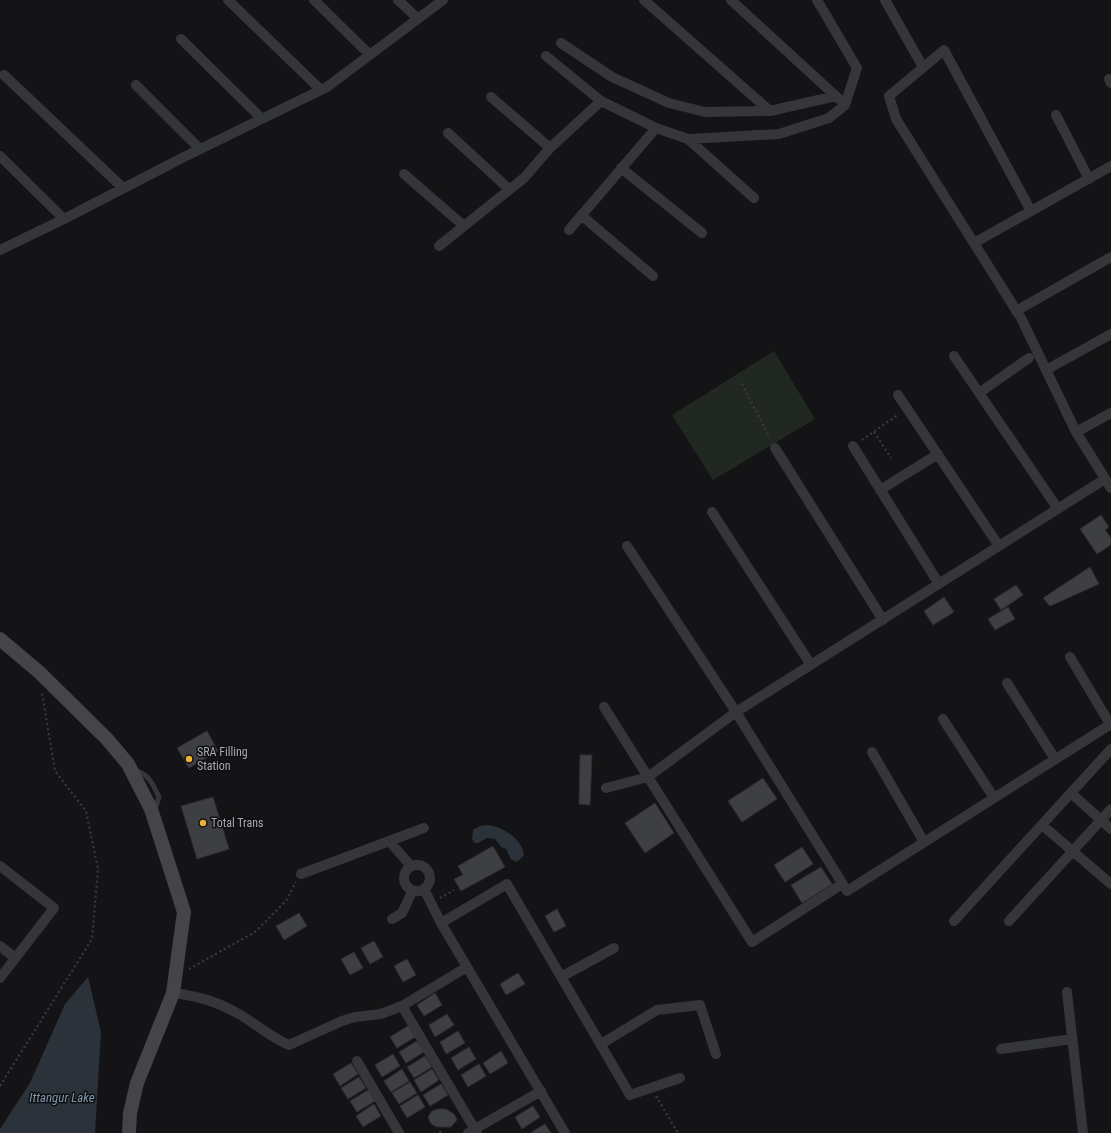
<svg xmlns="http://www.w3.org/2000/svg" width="1111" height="1133" font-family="'Roboto Condensed',sans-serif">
<rect width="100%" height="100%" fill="#141416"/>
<path fill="#202821" d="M774 351 815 419 713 480 672 415Z"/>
<path fill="#2b3239" d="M489 825C503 827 522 839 524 855L517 862 511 859 506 849 501 847 495 839 487 838 478 843H475L472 839 473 830 480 826Z
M88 977 101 1032 95 1133H0V1129L30 1083 65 1004Z"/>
<path fill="#3e3f43" stroke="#2e2e32" d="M1101 515 1109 527 1105 530 1111 538V545L1097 554 1080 529Z
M1090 567 1099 584 1050 606 1043 598Z
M1016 585 1023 595 1001 610 994 599Z
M944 597 954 612 933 625 924 611Z
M1008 607 1015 619 995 630 988 619Z
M207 731 218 751 189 768 177 748Z
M580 755H592L590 805 579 804Z
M763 778 777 799 742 822 728 801Z
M213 797 229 849 197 859 181 806Z
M655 803 674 833 645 853 625 823Z
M493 846 505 867 461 891 454 879 463 875 458 866Z
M802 847 813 864 785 882 774 865Z
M821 867 832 884 802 903 791 885Z
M557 909 566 926 554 932 545 916Z
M299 913 307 926 284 940 276 926Z
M374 941 383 957 370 964 361 948Z
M354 952 363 968 350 975 341 959Z
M407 959 416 975 403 982 394 966Z
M518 973 525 984 506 995 500 984Z
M435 993 442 1005 424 1016 417 1005Z
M447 1014 454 1025 435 1037 429 1025Z
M408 1026 415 1037 397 1048 390 1037Z
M458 1031 465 1043 446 1054 440 1042Z
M417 1041 424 1052 406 1063 399 1052Z
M469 1047 476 1059 458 1070 451 1058Z
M501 1051 508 1063 490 1074 483 1063Z
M393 1054 400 1066 382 1077 375 1065Z
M425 1056 432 1067 414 1078 407 1067Z
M351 1063 358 1074 340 1086 333 1074Z
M479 1064 486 1076 468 1087 461 1075Z
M402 1069 409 1081 391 1092 384 1081Z
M432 1069 439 1080 421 1092 414 1080Z
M359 1077 366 1088 348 1099 341 1088Z
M410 1082 417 1093 399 1104 392 1093Z
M441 1084 448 1095 430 1106 423 1095Z
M368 1090 375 1101 357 1112 350 1101Z
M418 1095 425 1107 407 1118 400 1106Z
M374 1104 381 1116 363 1127 356 1116Z
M533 1106 540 1117 522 1129 515 1117Z
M438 1109H446L454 1114 457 1120 451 1127H437L431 1124 428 1117 432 1111Z
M545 1124 551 1133H530Z"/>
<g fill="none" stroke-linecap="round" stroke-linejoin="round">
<path stroke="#3b3d41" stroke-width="2" stroke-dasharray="2 3" stroke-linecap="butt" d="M742 384 770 438
M874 432 891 458
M862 440 899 414
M440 898 454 890
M189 969 255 932 286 901 296 882
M0 1086 92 939 98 869 86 811 55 771 42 693
M656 1096 678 1133
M440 1133 441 1129"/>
<path stroke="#35363a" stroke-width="5" d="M134 770C149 774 152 783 159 797L155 809"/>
<path stroke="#35363a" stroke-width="10" d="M228 0 321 90
M314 0 370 55
M398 0 418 19
M644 0 770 111
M731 0 839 99
M885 0 923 67
M181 39 262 119
M561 43 612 77 669 103 705 112 770 111 836 96
M546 56 601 101 656 128 688 139 779 134 829 118 845 105 857 68 817 0
M4 75 122 187
M1109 79 1111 83
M136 85 200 149
M491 97 550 148
M1056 115 1089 179
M448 133 509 189
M688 139 754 198
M0 156 64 219
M621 168 702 233
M404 174 464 226
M1031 211 944 50 889 96 896 119 1021 318 1076 432 1111 488
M581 215 653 276
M569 230 656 128
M974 243 1111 166
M439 246 524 178 550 148 601 101
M0 250 64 219 182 158 327 87 443 0
M1016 311 1111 257
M954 356 1058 509
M1046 370 1111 334
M979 393 1029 358
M898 395 999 546
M1076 432 1111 413
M853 446 939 584
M775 448 883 620
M880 490 938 454
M712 512 811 665
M627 546 736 712 847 891 1111 724
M1070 657 1110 724
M1007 683 1055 759
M604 707 752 942 842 884
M943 719 994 798
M872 752 924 842
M606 788 648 777 736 712 1105 479
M1071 793 1111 829
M1042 825 1111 884
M389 841 411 866
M404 878a13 13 0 1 1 26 0a13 13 0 1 1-26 0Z
M0 866 54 908 0 978
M301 874 424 828
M424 889 441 923 565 1133
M392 919 402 913 413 890
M954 921 1111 749
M1009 921 1111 809
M441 923 507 884 630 1095 680 1078
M0 946 15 958
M561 977 614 948
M1067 992 1083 1133
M173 993C197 996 216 1001 237 1013 255 1023 270 1037 289 1045L342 1021 355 1017 381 1014 402 1006 467 967
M402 1006 477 1133
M601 1044 657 1010 700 1005 716 1054
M1001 1049 1072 1039
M357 1061 399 1133
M468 1133 541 1091"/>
<path stroke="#43454a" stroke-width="14" d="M0 639 39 672 107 739 128 764 151 809 184 912 173 993 137 1083 130 1113 129 1133"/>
</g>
<g fill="#eab037" stroke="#0f0f11" stroke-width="1.5">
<circle cx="189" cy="759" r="4"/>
<circle cx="203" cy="823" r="4"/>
</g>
<g text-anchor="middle" stroke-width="3" stroke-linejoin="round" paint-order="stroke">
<g font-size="12" fill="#a6abb5" stroke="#0f0f11" text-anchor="start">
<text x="197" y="756">SRA Filling<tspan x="197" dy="14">Station</tspan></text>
<text x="211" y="827">Total Trans</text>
</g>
<g font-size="13" font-style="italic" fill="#7e98af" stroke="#0f0f11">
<text x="62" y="1102">Ittangur Lake</text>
</g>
</g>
</svg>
